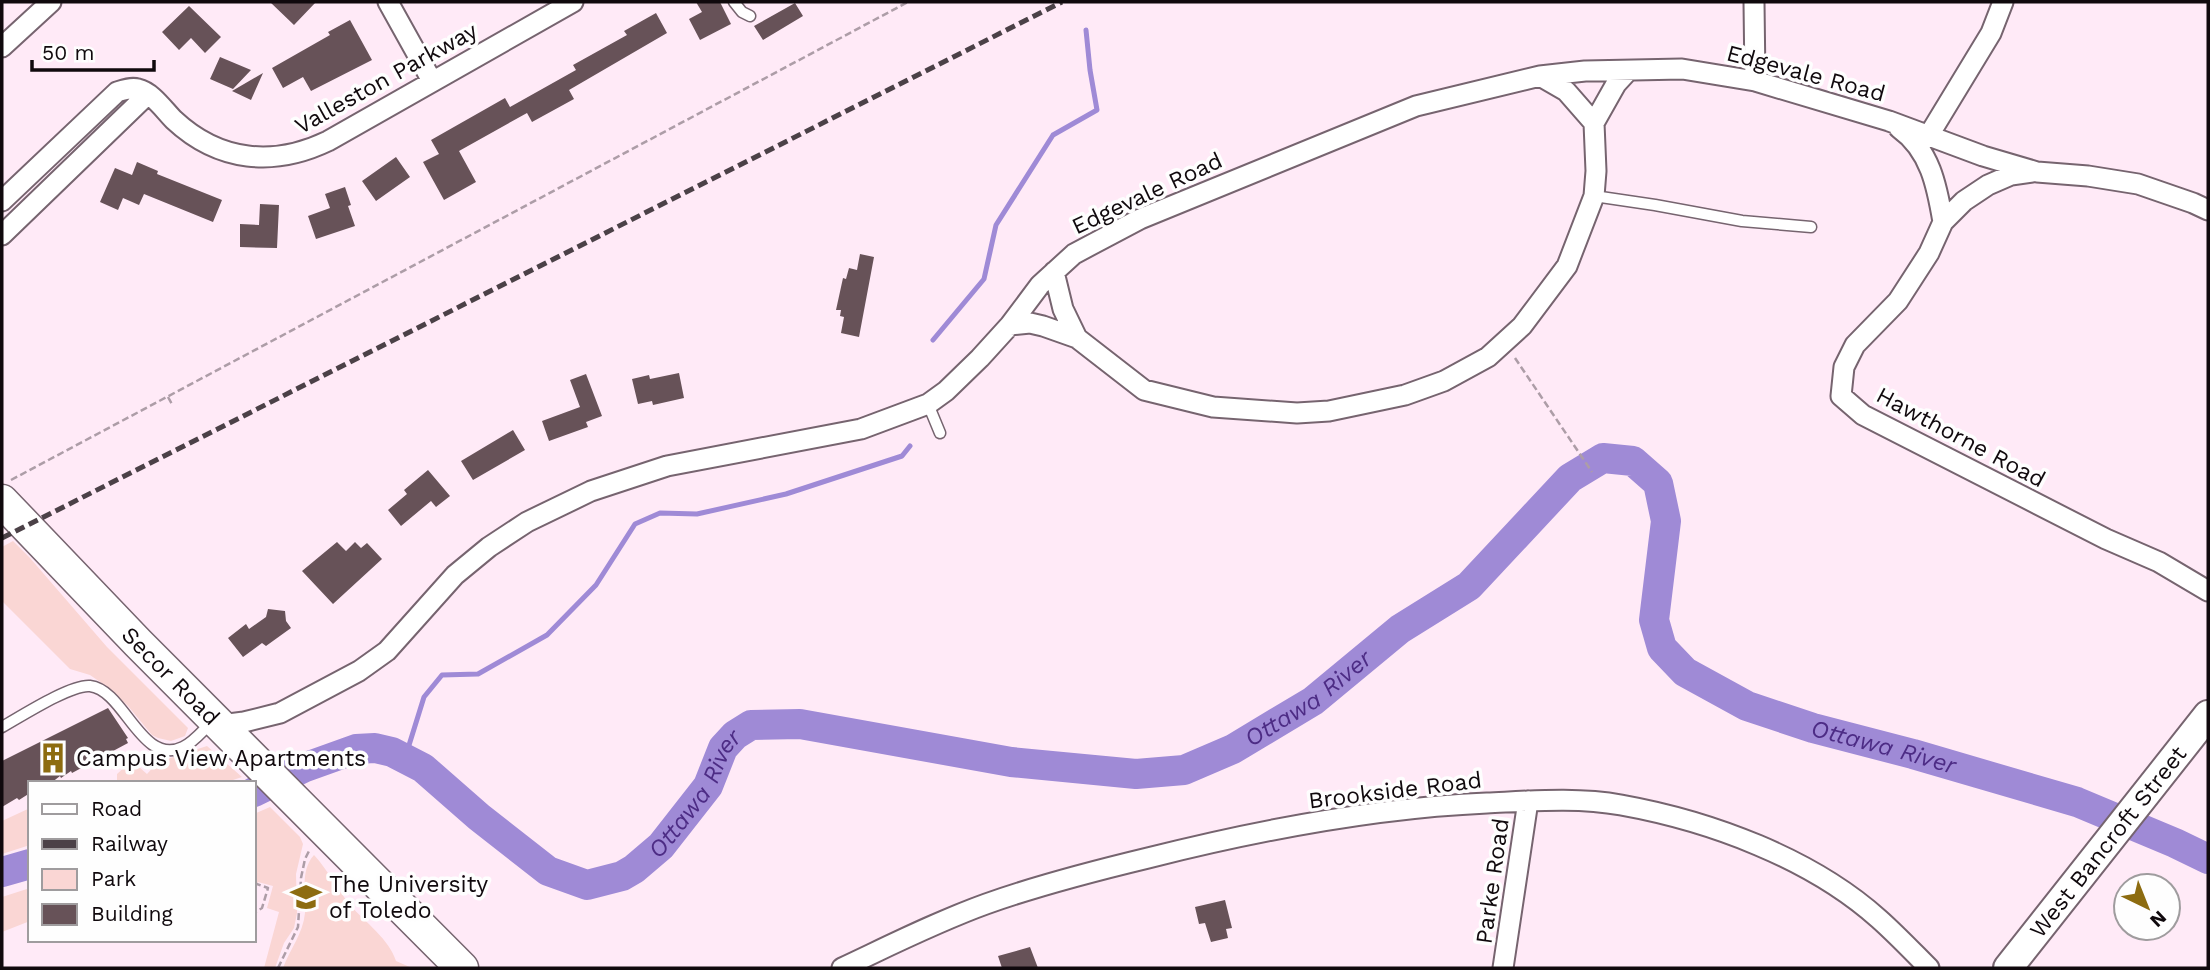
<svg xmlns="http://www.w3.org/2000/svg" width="2210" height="970" font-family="'Work Sans',sans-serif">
<rect width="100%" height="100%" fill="#ffeaf7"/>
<path fill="#fad6d4" d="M13 541 30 558 107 647 188 728 185 736 171 741 158 738 152 735 128 706 106 686 90 675 70 669 2 601V547Z
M207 746 242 777 224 783H117V774L128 764 130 759 147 774 158 762Z
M270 807 300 837 303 844 296 874 297 913 294 928 284 943 275 968H264L279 912 267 908 273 886 258 882 256 890H254V814Z
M30 808V845L2 854V821Z
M314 855C328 870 337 889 350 905 366 923 389 939 396 961L412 968H283C290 949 303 934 305 913 306 894 300 870 314 855Z
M30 888V921L2 932V897Z"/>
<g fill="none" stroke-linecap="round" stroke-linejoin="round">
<path stroke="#9f8ad6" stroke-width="5" d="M933 340 984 279 996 225 1053 135 1097 110 1090 70 1086 30
M405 758 424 697 442 675 478 674 547 635 596 585 635 524 660 513 697 514 786 494 902 456 910 446"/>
<g stroke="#9f8ad6" stroke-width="30">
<path id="s1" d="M254 792 303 768 356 749 375 748 392 752 423 768 479 817 548 871 587 885 622 876 634 869 661 846 708 786 723 748 735 735 751 725 800 724 1011 762 1136 774 1184 770 1233 749 1313 701 1400 629 1469 586 1570 478 1603 458 1633 461 1658 483 1666 521 1654 620 1662 648 1685 672 1747 706 1813 728 1913 754 2077 802 2175 843 2208 859"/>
<path d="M2 872 30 864"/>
</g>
</g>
<path fill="#675258" d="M270 2H316L294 25Z
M696 2H720L731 24 700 40 689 19 702 12Z
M795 3 803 16 763 40 754 26Z
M189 6 221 37 205 53 191 38 179 50 162 32Z
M656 13 667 33 569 90 574 99 532 122 527 113 459 151 476 182 444 200 423 162 439 154 431 140 505 98 510 107 576 70 573 65 627 35 624 31Z
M350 20 372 60 311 91 303 77 283 88 272 68 330 35 328 32Z
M220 57 251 70 233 89 210 79Z
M263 73 251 100 232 91Z
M396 157 410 177 376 201 362 181Z
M137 162 158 171 157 174 222 200 213 222 144 194 139 205 123 198 118 210 100 202 115 168 132 175Z
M345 187 351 205 348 206 355 226 316 239 308 216 330 208 325 194Z
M260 204 279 205 277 248 240 247V224L259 225Z
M860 254 874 257 859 337 841 333 844 317 840 316 841 310H836L843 278 846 279 849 268 857 270Z
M679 373 684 398 653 405 652 401 638 404 632 379 649 375 650 379Z
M586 374 602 416 586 422 588 427 549 441 542 421 580 407 570 380Z
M513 430 525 450 473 480 461 461Z
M428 470 450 496 436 507 431 501 401 526 388 510 407 494 404 490Z
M337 542 346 551 355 542 361 548 367 543 382 559 333 604 302 571Z
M268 609 285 611 286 621 291 628 266 646 262 643 243 657 228 638 246 624 249 629 266 617Z
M108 708 128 738 126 739 128 743 72 773 71 771 61 778 60 776 51 783H30V793L19 800 17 798 2 807V761Z
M1225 900 1232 928 1226 929 1228 938 1211 942 1205 923 1199 924 1195 907Z
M1030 947 1038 968H1002L998 956Z"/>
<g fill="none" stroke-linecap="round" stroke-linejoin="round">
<g stroke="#76646f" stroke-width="13">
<path id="lane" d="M734 2 742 12 750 16
M1594 196 1655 205 1742 221 1811 227
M928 404 940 433
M2 727C20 717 71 684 90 686 125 690 141 767 183 747 194 742 203 730 212 722"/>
</g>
<g stroke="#76646f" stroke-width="23">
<path id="street" d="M388 2 432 81
M1754 2 1755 81
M2 47 51 2
M1540 76 1566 91 1594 123
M1899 128C1930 150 1937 186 1943 222
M1929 135 1991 33 2003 2
M2032 172 2011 175 1988 185 1964 201 1943 222 1929 253 1898 301 1855 345 1844 367 1841 396 1863 415 2106 539 2159 562 2208 591
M2 201 117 92C123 90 131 87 138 89 152 92 164 110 174 120 219 162 274 167 328 141L573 2
M2 235 148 94
M1054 272 1063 309 1077 338
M1010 325 1030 323 1043 326 1077 338 1144 390 1213 407 1297 413 1329 411 1405 395 1444 381 1488 357 1522 326 1567 266 1594 196 1596 171 1594 123 1616 84 1628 71
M221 725 244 722 280 713 359 671 387 651 455 575 489 547 527 522 591 491 667 466 861 429 928 404 946 391 980 358 1010 325 1040 285 1074 254 1140 219 1416 106 1540 76 1585 71 1682 69 1755 81 1889 121 1983 156 2037 172 2088 176 2138 184 2193 203 2208 210
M842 968C889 946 936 922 986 904 1039 885 1094 871 1148 858 1259 830 1373 808 1487 803 1531 801 1578 797 1621 805 1710 821 1811 858 1879 919 1897 935 1913 952 1929 968
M1503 968 1528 801"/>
</g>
<g stroke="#76646f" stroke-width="32">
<g id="secondary">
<path id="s2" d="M2008 968 2208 715"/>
</g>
</g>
<g stroke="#76646f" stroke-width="35">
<g id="primary">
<path id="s3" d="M2 501 138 643 462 968"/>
</g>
</g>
<path stroke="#ad9da7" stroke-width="2.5" stroke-dasharray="7 3.5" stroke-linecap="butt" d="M1515 358 1592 472
M168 397 173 406
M11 480 908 2
M254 883 268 888 262 908 254 913
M278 968 298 927 301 878 305 859 310 849"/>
<use href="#lane" stroke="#fff" stroke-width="10"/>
<use href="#street" stroke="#fff" stroke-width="19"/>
<use href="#secondary" stroke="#fff" stroke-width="28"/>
<use href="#primary" stroke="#fff" stroke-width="32"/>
<path stroke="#4b4147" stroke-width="5" stroke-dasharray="10 5" stroke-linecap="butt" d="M2 538 1062 2"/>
</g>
<defs>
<g id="building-bare" transform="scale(2.415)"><path d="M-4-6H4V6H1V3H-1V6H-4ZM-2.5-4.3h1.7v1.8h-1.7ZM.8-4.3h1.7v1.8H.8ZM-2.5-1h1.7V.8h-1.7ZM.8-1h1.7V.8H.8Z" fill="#8d6c10" stroke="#fefefe" stroke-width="2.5" paint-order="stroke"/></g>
<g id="university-bare" transform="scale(2.415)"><path d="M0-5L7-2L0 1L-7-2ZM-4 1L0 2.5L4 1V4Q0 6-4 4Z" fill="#8d6c10" stroke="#fefefe" stroke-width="2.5" paint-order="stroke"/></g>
</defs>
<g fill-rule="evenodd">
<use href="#building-bare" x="53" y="758"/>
<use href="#university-bare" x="306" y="897"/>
</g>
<g text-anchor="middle" stroke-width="7" stroke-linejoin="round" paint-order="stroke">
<g font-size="23" fill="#10090d" stroke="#fefefe">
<text transform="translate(1806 73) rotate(15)" y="8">Edgevale Road</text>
<text transform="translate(386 78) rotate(-29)" y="8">Valleston Parkway</text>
<text transform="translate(1147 193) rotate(-25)" y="8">Edgevale Road</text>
<text transform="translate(1961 437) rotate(28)" y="8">Hawthorne Road</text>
<text dy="8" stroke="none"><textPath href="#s3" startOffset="243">Secor Road</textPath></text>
<text transform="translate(1395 790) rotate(-7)" y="8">Brookside Road</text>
<text dy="8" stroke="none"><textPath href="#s2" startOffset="161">West Bancroft Street</textPath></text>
<text transform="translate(1492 881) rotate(-82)" y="8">Parke Road</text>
</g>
<g font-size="23" fill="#10090d" stroke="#fefefe" text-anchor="start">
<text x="76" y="766">Campus View Apartments</text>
<text x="329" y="892">The University<tspan x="329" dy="26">of Toledo</tspan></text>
</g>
<g font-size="24" font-style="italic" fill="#4d2c85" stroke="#fefefe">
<text dy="8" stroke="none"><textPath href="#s1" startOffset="1206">Ottawa River</textPath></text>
<text dy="8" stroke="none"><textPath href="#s1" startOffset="2067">Ottawa River</textPath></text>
<text dy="8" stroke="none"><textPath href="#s1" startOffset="534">Ottawa River</textPath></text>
</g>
</g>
<rect width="2210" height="970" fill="none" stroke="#10090d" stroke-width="7"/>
<rect x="28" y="781" width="228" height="161" fill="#fefefe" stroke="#9f9c9e" stroke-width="2"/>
<rect x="42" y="804" width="35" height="10" fill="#ffffff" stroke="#9f9c9e" stroke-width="2"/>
<text x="91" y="816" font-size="21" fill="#10090d">Road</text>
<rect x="42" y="839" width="35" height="10" fill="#4b4147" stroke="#9f9c9e" stroke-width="2"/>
<text x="91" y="851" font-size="21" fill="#10090d">Railway</text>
<rect x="42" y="869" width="35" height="21" fill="#fad6d4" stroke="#9f9c9e" stroke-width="2"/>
<text x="91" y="886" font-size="21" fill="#10090d">Park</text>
<rect x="42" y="904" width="35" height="21" fill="#675258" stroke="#9f9c9e" stroke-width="2"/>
<text x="91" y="921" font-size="21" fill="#10090d">Building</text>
<g transform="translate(2147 907) rotate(137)"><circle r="33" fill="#fefefe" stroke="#9f9c9e" stroke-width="2"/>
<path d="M0-5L12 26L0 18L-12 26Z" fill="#8d6c10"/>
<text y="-10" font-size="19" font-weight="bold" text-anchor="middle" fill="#10090d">N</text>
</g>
<path d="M32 60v10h122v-10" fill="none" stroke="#10090d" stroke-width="3.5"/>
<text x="42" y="60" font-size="21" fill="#10090d" stroke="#fefefe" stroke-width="5" paint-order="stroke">50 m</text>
</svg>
